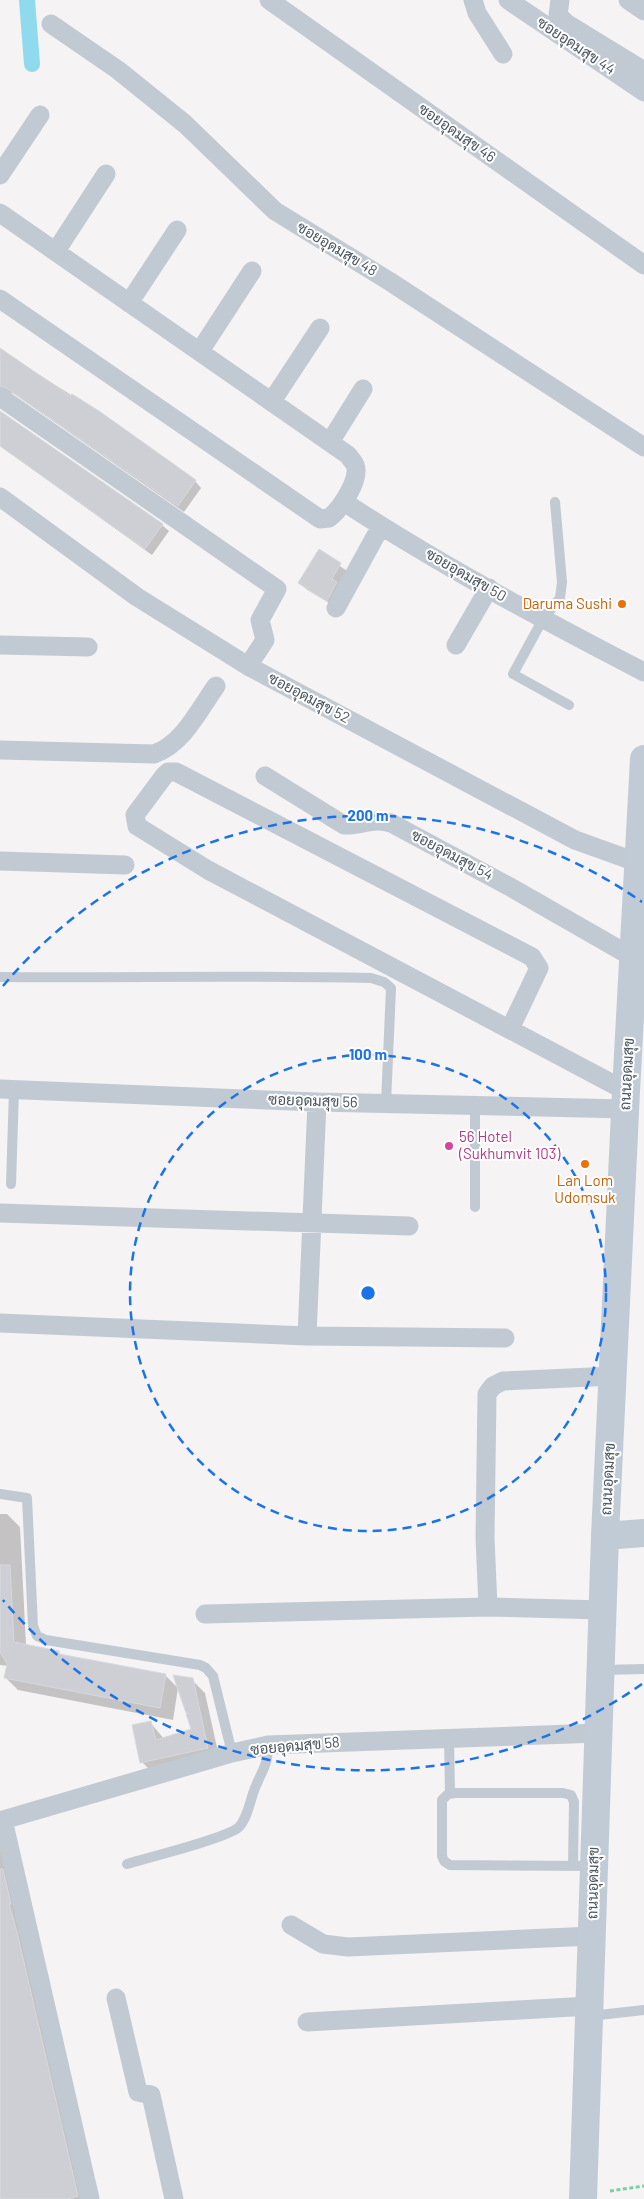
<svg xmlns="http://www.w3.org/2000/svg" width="644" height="2199" font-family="Barlow,Sarabun,sans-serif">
<rect width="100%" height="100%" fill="#f5f3f3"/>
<path fill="#0003" d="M0 350 98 412 195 481 201 488 184 512 14 394 8 392 0 395Z
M0 412 162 525 169 531 152 555 0 446Z
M319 551 347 571 338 585 343 590 334 606 306 589 300 583Z
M0 1514H7L20 1527 26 1645 59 1652 62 1656 165 1675 178 1688 173 1720 18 1690 5 1677 8 1666 0 1665Z
M192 1680 205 1693 220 1761 155 1775 142 1762 150 1722 164 1739 192 1730 187 1712Z
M0 1848 85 2199H0Z"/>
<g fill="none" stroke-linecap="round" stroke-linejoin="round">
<path stroke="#90daee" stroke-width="16" d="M27 0 32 64"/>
</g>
<path fill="#cdcfd5" stroke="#d7d9de" d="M0 348 70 396 72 394 99 411 196 480 178 506 6 388 0 386Z
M0 411 163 524 145 549 0 446Z
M319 549 341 563 332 579 337 582 327 601 298 583Z
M0 1565H10L14 1642 59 1651V1654L166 1674 160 1708 4 1678 7 1664 0 1652Z
M173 1675 193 1678 208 1748 140 1763 132 1725 151 1721 156 1740 191 1729 186 1714 188 1713H186Z
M0 1869H3L11 1904H9L17 1932 78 2196 68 2199H0Z"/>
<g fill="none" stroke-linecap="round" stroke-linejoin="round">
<path stroke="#7ad0a6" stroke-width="3" stroke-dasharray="4 2.5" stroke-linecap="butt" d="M610 2191 644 2186"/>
<path stroke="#c1cad2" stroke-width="10" d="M555 502 562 582 560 598 543 619 513 674 569 705
M0 977C124 978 247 975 371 978L384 982 391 988 386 1103
M475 1107V1207
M11 1184 14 1090
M0 1494 27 1498 33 1626 37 1636 46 1640 200 1665 206 1668 213 1676 232 1753
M602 1670 644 1669
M449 1737 450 1793
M127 1864C146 1858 228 1838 239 1827 248 1817 250 1800 255 1788 262 1770 268 1766 268 1745
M573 1866 574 1802 571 1795 563 1793H455L448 1794 442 1800V1856L444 1861 450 1865 594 1866
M590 2016 644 2010"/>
<path stroke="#c1cad2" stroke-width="19" d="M269 0 644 265
M473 0 477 13 503 54
M508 0 644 92
M560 0 558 15 566 23 644 71
M628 0 644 11
M51 24 118 70 185 124 275 211 389 281 644 447
M0 175 40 115
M0 213 348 455C350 458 354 462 355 465 361 479 340 510 329 518L320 519 0 299
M56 251 106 174
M129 303 177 230
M200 351 252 271
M0 397 277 589 260 620 265 640 248 666
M272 401 320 328
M330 442 363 389
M0 497 137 597 248 666 575 840 639 863
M344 502C440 565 542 619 644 672
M336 608 381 526
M0 645 88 647
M456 645 489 588
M0 750 154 754C183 744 199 710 216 686
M265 776 344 825C361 826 374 817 391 823L512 888 634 958
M0 861 125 865
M510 1029 539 968 532 957 176 772H168L164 776 135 815 137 826 208 870 626 1091
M0 1089 317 1102 626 1109
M317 1102 307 1336 505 1338
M0 1213 409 1226
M0 1323 307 1336
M603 1610 488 1607 485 1538 487 1394 493 1386 503 1381 613 1376
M205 1614 488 1607
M3 1820 90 2199
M0 1821 232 1753 268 1745 599 1733
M291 1925 323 1944 348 1947 592 1936
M116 1998 138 2092 151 2095 174 2199
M307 2022 590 2006"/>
<path stroke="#c1cbd6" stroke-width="28" d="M605 1536 644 1533
M583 2199 605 1536 626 1091 644 759"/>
</g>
<g fill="none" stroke="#1a73e8" stroke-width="2.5" stroke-dasharray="9 6">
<circle cx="368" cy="1293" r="238"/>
<path d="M642 1684A477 477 0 0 1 3 1600M3 986A477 477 0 0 1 642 902"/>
</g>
<g fill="#e8710a" stroke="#fff" stroke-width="2">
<circle cx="622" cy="604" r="5"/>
<circle cx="585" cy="1164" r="5"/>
</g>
<circle fill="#d1479c" stroke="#fff" stroke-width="2" cx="449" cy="1146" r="5"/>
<g text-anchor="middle" stroke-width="4" stroke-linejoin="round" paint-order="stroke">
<g font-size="15" fill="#4a5661" stroke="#fff">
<text transform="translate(576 46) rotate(34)" y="5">ซอยอุดมสุข 44</text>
<text transform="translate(457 133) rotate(35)" y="5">ซอยอุดมสุข 46</text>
<text transform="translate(337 249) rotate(31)" y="5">ซอยอุดมสุข 48</text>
<text transform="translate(466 575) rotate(30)" y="5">ซอยอุดมสุข 50</text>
<text transform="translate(309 698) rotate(28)" y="5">ซอยอุดมสุข 52</text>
<text transform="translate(452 855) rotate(28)" y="5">ซอยอุดมสุข 54</text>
<text transform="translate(627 1074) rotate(-87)" y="5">ถนนอุดมสุข</text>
<text transform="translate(313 1101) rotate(2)" y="5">ซอยอุดมสุข 56</text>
<text transform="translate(608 1479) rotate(-87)" y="5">ถนนอุดมสุข</text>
<text transform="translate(295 1746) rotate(-5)" y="5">ซอยอุดมสุข 58</text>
<text transform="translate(593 1883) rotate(-89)" y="5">ถนนอุดมสุข</text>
</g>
<g font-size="15" fill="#c56008" stroke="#fff" text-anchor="end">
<text x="612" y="609">Daruma Sushi</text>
<text x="585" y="1186" text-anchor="middle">Lan Lom<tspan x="585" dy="17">Udomsuk</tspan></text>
</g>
<g font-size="15" fill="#b23c85" stroke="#fff" text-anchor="start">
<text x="459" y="1142">56 Hotel<tspan x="459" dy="17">(Sukhumvit 103)</tspan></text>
</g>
</g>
<circle cx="368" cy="1293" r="8" fill="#1a73e8" stroke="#fff" stroke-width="2.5"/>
<g font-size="15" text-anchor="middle" font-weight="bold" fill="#1a73e8" stroke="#fff" stroke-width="4" stroke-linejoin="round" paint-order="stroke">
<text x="368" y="821">200 m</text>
<text x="368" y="1060">100 m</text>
</g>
</svg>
